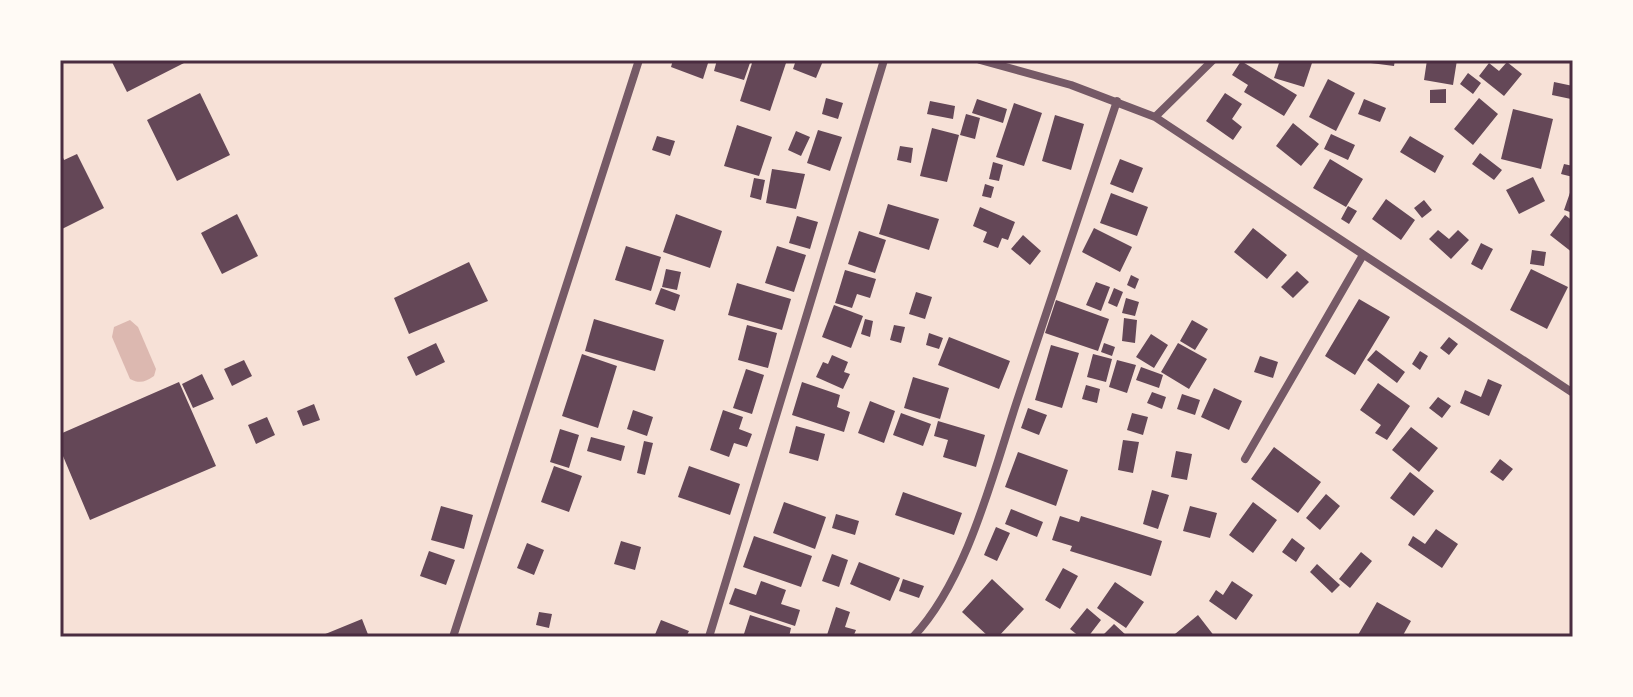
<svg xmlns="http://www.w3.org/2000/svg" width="1633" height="697" font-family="Ubuntu,sans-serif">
<rect width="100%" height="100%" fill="#f7e1d7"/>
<path fill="#dcb8b0" d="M130 320 138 327 156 369 154 376C145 382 140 384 130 379L112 337 114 327Z"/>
<path fill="#644757" d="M111 60H182L184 63 127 92Z
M673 60H709L703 79 671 67Z
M717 60H751L744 80 714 71Z
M753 60H787L770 111 740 101Z
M796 60 823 61 816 78 793 69Z
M1280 60H1313L1304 87 1274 78Z
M1363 60H1395L1394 66 1363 62Z
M1427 60H1457L1453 85 1424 80Z
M1241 61 1297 95 1284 116 1244 92 1248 85 1232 75Z
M1507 62 1522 74 1504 96 1479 76 1489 63 1499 71Z
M1468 73 1481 83 1473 94 1460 84Z
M1328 79 1355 93 1336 131 1309 117Z
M1554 82 1573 86 1571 99 1552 95Z
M1446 89V103H1430V90Z
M200 93 230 155 177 181 147 120Z
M1225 93 1242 104 1232 119 1242 127 1233 140 1206 121Z
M826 98 843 103 838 119 822 114Z
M1479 98 1498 114 1473 145 1454 129Z
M977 99 1007 109 1003 123 972 113Z
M1364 99 1386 108 1380 122 1358 114Z
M930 101 955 106 953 119 927 114Z
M1014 103 1042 113 1024 166 996 157Z
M1513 109 1553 119 1541 169 1501 159Z
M966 114 980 118 975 139 960 135Z
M1055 115 1084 124 1071 170 1042 161Z
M1293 123 1319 144 1301 166 1276 146Z
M737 125 772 137 759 176 724 166Z
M932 128 959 135 947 182 920 176Z
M818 130 842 137 830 171 807 163Z
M796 131 810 137 801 156 788 150Z
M1331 134 1355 145 1348 160 1324 149Z
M657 136 675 141 670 156 652 150Z
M1410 136 1444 156 1435 173 1400 152Z
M900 146 913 148 911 163 897 160Z
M60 151 64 160 77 154 104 208 60 230Z
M1480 153 1502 170 1494 180 1472 164Z
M1120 159 1143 168 1133 193 1110 184Z
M1330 159 1363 179 1346 207 1313 188Z
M993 162 1003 165 999 181 989 179Z
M1564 164 1573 166V177L1561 174Z
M772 169 805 174 796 209 766 203Z
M1533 177 1545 201 1519 214 1506 190Z
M754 178 765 180 761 200 750 197Z
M985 184 994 187 991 198 982 196Z
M1573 184V213L1564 210Z
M1111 193 1148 207 1137 236 1100 223Z
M1386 199 1415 220 1401 240 1372 219Z
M1424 200 1432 210 1422 218 1414 208Z
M888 204 939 219 929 250 879 234Z
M1348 206 1357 211 1349 224 1341 219Z
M980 207 1015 222 1008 240 1002 238 998 248 983 242 987 232 973 226Z
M237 214 258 256 222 274 201 233Z
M676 214 722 231 710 268 663 252Z
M1565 215 1573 221V253L1550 235Z
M797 216 818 222 810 249 789 243Z
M1094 228 1132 247 1120 272 1082 252Z
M1253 228 1287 255 1267 279 1234 252Z
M1438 230 1449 239 1458 230 1469 240 1451 259 1429 239Z
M859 231 886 240 875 273 848 264Z
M1023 235 1041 251 1030 265 1011 249Z
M1481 243 1493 249 1482 270 1471 264Z
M626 246 661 257 651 291 615 280Z
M777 246 806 255 794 292 765 283Z
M1532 250 1546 252 1544 266 1530 264Z
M469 262 488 301 409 334 394 298Z
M666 269 681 272 677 290 662 287Z
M1531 269 1568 287 1547 329 1510 310Z
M845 270 876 279 870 298 857 294 852 308 835 303Z
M1297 271 1309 282 1293 298 1281 287Z
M1131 275 1139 279 1135 289 1127 285Z
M1096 282 1110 287 1101 311 1086 305Z
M737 283 791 299 782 330 728 315Z
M661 288 680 295 675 311 655 304Z
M1114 288 1123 292 1117 307 1108 303Z
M916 292 932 297 925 319 909 314Z
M1126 298 1139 302 1135 316 1122 313Z
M1359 299 1390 317 1355 375 1325 356Z
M1056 300 1109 319 1098 351 1045 333Z
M834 305 863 316 851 348 822 337Z
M1124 318 1137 320 1135 343 1122 341Z
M594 319 664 340 655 371 585 351Z
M865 319 873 321 870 337 861 334Z
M1192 320 1208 329 1195 350 1180 341Z
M747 325 777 333 768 368 738 360Z
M894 325 905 327 901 343 890 340Z
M929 333 943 338 939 349 926 345Z
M1151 334 1168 345 1154 368 1136 357Z
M949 337 1010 361 999 389 938 365Z
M1449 337 1458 344 1449 355 1440 348Z
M436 343 445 362 416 376 407 357Z
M1104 343 1115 347 1112 356 1101 352Z
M1178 343 1207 359 1189 389 1161 372Z
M1051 345 1079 353 1062 408 1035 400Z
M1376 350 1405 372 1397 383 1367 360Z
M1420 351 1428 356 1420 370 1412 364Z
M582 354 617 366 598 428 562 416Z
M1093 354 1112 359 1106 382 1087 377Z
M832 355 848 362 844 372 850 374 843 389 816 377 823 362 828 364Z
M1260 356 1278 362 1273 378 1254 372Z
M244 360 252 376 232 386 224 369Z
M1117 360 1136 365 1127 393 1109 387Z
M1141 367 1163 375 1159 388 1136 380Z
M746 369 764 375 752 414 733 408Z
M202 374 214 399 193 408 182 384Z
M913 377 949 388 940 419 904 408Z
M1488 379 1502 385 1489 416 1460 403 1465 390 1481 397Z
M179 382 216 466 90 520 60 449V434Z
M802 382 840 395 837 407 850 412 844 432 792 415Z
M1378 383 1410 406 1387 440 1375 433 1381 425 1360 410Z
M1086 385 1100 389 1097 403 1082 399Z
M1214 388 1242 401 1229 430 1201 417Z
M1152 392 1166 397 1162 409 1147 403Z
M1182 394 1200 400 1195 415 1177 409Z
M1438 397 1451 406 1442 418 1429 408Z
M870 401 895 411 884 443 858 433Z
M314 404 320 420 303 426 297 411Z
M1028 408 1047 415 1039 435 1021 428Z
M633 410 653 417 647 436 627 429Z
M723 410 743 417 739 429 752 434 747 447 734 443 729 457 710 450Z
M901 413 931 424 923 446 893 435Z
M1132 413 1148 417 1143 435 1127 430Z
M267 417 275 435 256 444 248 425Z
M938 421 985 435 976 467 943 457 948 440 934 436Z
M796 426 825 434 818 461 789 453Z
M1411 427 1438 448 1419 472 1392 450Z
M560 429 579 435 569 468 550 462Z
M591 437 625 446 621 461 587 451Z
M1123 440 1139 442 1133 473 1118 470Z
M644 441 653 443 645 475 637 473Z
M1274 447 1321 482 1298 513 1251 479Z
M1176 451 1192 454 1187 480 1171 477Z
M1018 452 1068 470 1056 506 1005 487Z
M1500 459 1513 469 1503 481 1490 472Z
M554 466 582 476 569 512 541 502Z
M689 466 740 484 730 515 678 497Z
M1410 472 1434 491 1414 516 1390 498Z
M1152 490 1169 495 1158 529 1143 524Z
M903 492 962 513 954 535 895 515Z
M1326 494 1340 506 1320 530 1306 518Z
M784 502 826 517 815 549 773 533Z
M1253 502 1277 520 1253 553 1229 535Z
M441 506 473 515 464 549 431 540Z
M1190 506 1217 513 1210 538 1183 531Z
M1011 509 1043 522 1037 537 1005 524Z
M836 514 859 521 855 535 832 528Z
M1060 516 1079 522 1081 516 1162 541 1151 576 1070 551 1072 546 1052 540Z
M996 527 1010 533 997 561 984 555Z
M1436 529 1458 544 1442 568 1408 545 1413 536 1425 544Z
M754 536 812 556 801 587 743 567Z
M1292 538 1305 548 1296 562 1282 552Z
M621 541 641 547 635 570 614 564Z
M527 543 544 550 534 575 517 568Z
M429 551 455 560 446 585 420 576Z
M1361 552 1372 561 1350 588 1339 579Z
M832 554 848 560 839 587 822 581Z
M859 562 900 578 890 601 850 584Z
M1317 564 1340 585 1332 593 1310 572Z
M1063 568 1078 576 1060 609 1045 600Z
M903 579 924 586 919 598 899 591Z
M992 579 1024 609 998 637H989L962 612Z
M761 581 786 590 781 604 800 610 795 626 729 604 735 588 756 595Z
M1232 581 1253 595 1236 620 1209 601 1216 590 1223 595Z
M1115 582 1144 602 1126 628 1097 608Z
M1377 602 1411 621 1402 637H1363L1358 635Z
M836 607 850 612 845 627 856 630 853 637H833L827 635Z
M1087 608 1101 620 1088 637H1080L1070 629Z
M539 612 552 614 549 628 536 625Z
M750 615 791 628 789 637H743Z
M1198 615 1215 637H1178L1175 634Z
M362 619 369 637H318Z
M661 620 689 631 686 637H654Z
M1114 624 1127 636 1125 637H1107L1104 634Z"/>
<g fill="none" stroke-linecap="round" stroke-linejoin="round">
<path stroke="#755966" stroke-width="8" d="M980 60 1071 85 1155 117 1573 393
M1155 117 1213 60
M1245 459 1363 255
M453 637 639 60
M709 637 884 60
M913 637C968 579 993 473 1018 398 1051 299 1084 200 1117 101"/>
</g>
<rect width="1633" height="697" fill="none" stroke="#fffaf5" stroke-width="124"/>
<rect x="62" y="62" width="1509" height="573" fill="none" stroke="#4a2c40" stroke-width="3"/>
</svg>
